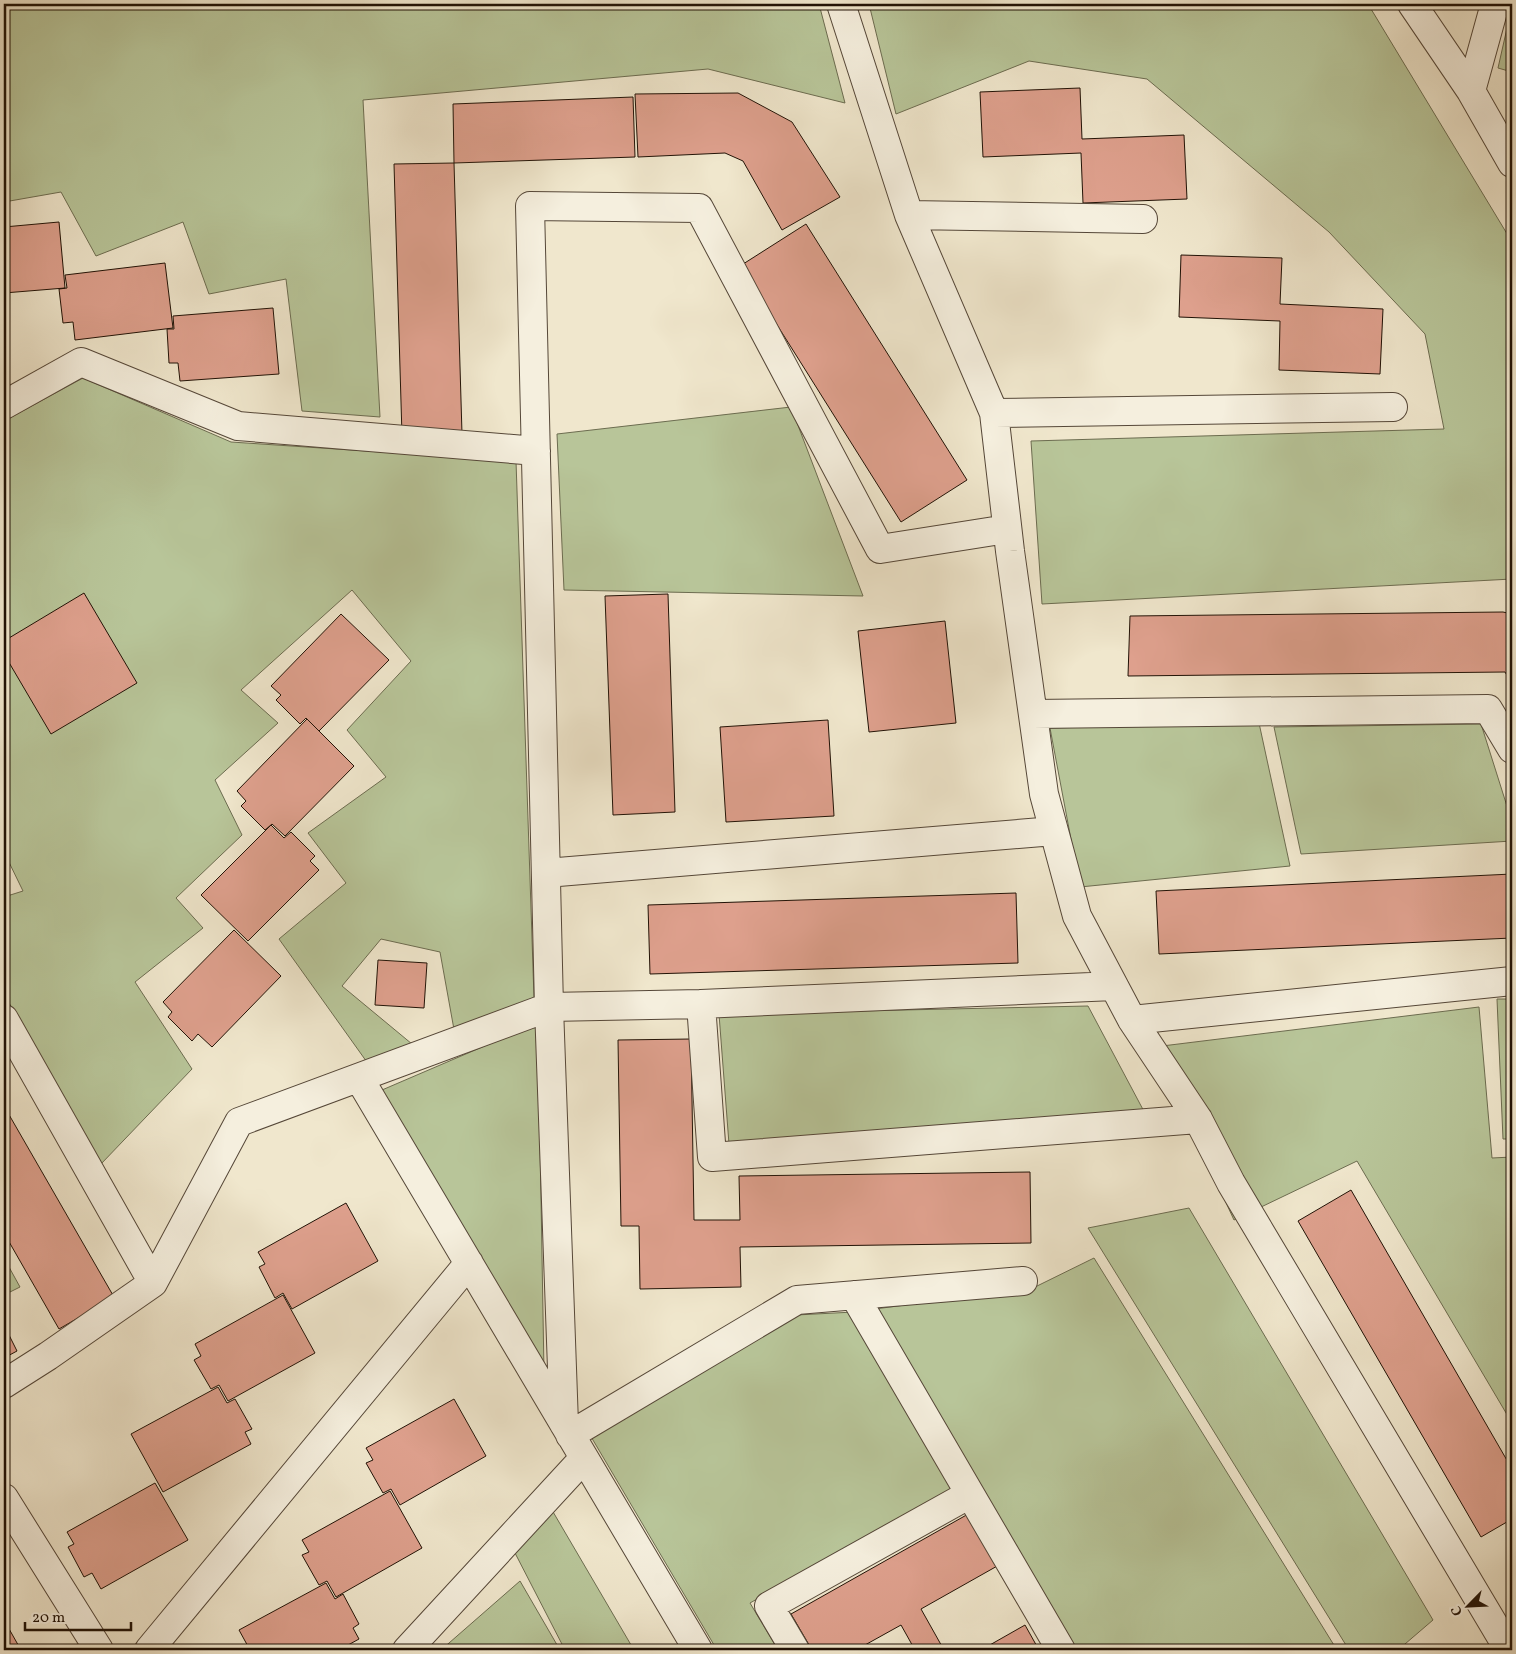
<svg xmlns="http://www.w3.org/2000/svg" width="1516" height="1654" font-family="Vollkorn,serif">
<rect width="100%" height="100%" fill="#f0e7cd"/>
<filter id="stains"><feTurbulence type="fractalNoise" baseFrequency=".004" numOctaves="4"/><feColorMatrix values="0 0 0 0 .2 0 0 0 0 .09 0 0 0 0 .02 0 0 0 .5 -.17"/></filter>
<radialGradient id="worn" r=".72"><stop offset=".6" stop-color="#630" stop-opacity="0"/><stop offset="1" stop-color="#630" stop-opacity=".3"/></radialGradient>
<path fill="#b8c599" stroke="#6c6c50" d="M4 4H819L845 103 708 69 363 100 380 417 302 411 286 279 209 294 183 222 96 256 61 192 4 202Z
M869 4H1368L1512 242V579L1042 604 1031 441 1444 429 1425 334 1329 232 1147 79 1029 61 896 114Z
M1512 6V72L1498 68Z
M83 378 231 442 516 461 534 998 455 1035 440 952 381 939 342 986 412 1044 374 1072 279 939 346 883 308 833 386 777 347 730 411 661 352 590 241 690 278 723 215 780 242 835 176 898 203 928 135 982 192 1069 101 1164 4 994V897L23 891 4 852V421Z
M791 407 863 596 564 590 557 434Z
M1259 723 1290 866 1080 887 1050 728Z
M1481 724 1512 822V841L1301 854 1274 727Z
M1497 999H1512V1139H1503Z
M1088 1006 1156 1134 729 1144 719 1014Z
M1479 1007 1492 1158 1512 1157V1423L1357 1161 1234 1220 1154 1047Z
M538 1023 544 1372 382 1090Z
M1189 1208 1433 1620 1398 1650H1349L1088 1228Z
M4 1258 20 1287 4 1295Z
M1094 1258 1337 1650H1073L875 1309 1033 1288Z
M854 1312 957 1486 750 1603 778 1650H717L590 1435 796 1315Z
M549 1505 634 1650H565L515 1553Z
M520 1581 560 1650H441Z"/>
<path fill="#dea08d" stroke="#211206" d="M1080 88 1082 139 1184 135 1187 199 1083 203 1081 153 983 157 980 92Z
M738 93 792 122 840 197 782 230 743 161 725 153 638 157 635 94Z
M633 97 635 157 454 163 453 104Z
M454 163 462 434 402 436 394 164Z
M59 222 65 288 4 293V227Z
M806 224 967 480 901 522 740 266Z
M1181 255 1282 258 1280 304 1383 309 1380 374 1279 370 1280 321 1179 317Z
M165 263 173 328 75 340 73 322 63 323 59 289 67 288 65 275Z
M273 308 279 374 180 381 178 363H169L167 329H174L173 316Z
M84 593 137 683 51 734 4 654V641Z
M668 594 675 812 613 815 605 596Z
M1503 612 1512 614V684L1505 672 1128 676 1130 616Z
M341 614 389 660 319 731 306 718 300 724 276 700 281 695 271 686Z
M945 621 956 723 869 732 858 631Z
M307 719 354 766 285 836 272 824 265 830 241 806 246 801 237 791Z
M828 720 834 816 726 822 720 727Z
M271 825 284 838 291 832 315 856 310 861 319 870 248 941 201 895Z
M1512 874V938L1159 954 1156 891Z
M1016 893 1018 963 650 974 648 905Z
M234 930 281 976 212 1047 198 1034 192 1041 168 1017 172 1012 163 1002Z
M378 960 427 963 424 1008 375 1005Z
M691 1039 694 1220H740L739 1176 1030 1172 1031 1243 740 1247 741 1287 640 1289 639 1226H621L618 1040Z
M4 1106 114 1297 59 1329 4 1233Z
M1351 1190 1512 1469V1519L1481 1537 1298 1221Z
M346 1203 378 1261 292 1309 283 1293 275 1298 259 1267 265 1264 258 1252Z
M283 1295 315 1353 228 1401 219 1385 211 1389 194 1360 201 1356 195 1344Z
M4 1325 17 1351 4 1358Z
M218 1387 227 1403 235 1399 252 1429 245 1432 251 1444 163 1492 131 1434Z
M454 1399 486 1456 400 1505 391 1489 383 1493 366 1463 373 1460 366 1448Z
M155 1483 188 1540 101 1589 92 1573 84 1577 68 1547 74 1544 67 1532Z
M390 1491 422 1548 336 1597 327 1581 319 1585 302 1555 309 1552 302 1540Z
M970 1513 999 1565 921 1609 944 1650H915L901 1625 856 1650H812L791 1614Z
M326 1583 335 1599 343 1594 359 1624 353 1628 359 1639 339 1650H250L239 1630Z
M4 1620 21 1650H4Z
M1025 1625 1039 1650H981Z"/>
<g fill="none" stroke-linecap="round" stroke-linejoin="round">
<g stroke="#554738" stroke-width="30">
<path id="minor" d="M841 4 909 215 994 413 1010 551 1044 794 1077 916 1132 1020 1198 1119 1231 1183 1509 1650
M1412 4 1471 91 1512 163
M1471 91 1495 4
M909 215 1143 219
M4 405 81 362 238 426 536 451
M994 413 1393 407
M1033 714 1488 709 1512 749
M546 873 1054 831
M701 1004 712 1157 1198 1119
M4 1019 153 1283
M1132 1020 1512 981
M359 1078 698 1650
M854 1295 1061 1650
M4 1384 48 1356 153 1283 239 1122 549 1007 530 206 699 208 880 549 1007 529
M564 1424 549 1007 701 1004 1114 986
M570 1435 797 1300 1023 1281
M4 1498 99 1650
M149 1650 469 1263
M407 1650 584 1458
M795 1650 769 1606 970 1494"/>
</g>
<use href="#minor" stroke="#f5efde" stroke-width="28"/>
</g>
<rect width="1516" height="1654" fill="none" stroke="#f0e7cd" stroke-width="20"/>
<rect x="5" y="5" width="1506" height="1644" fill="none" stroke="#211206" stroke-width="2.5"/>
<rect x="10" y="10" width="1496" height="1634" fill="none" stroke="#211206"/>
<g transform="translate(1468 1606) rotate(246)" stroke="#f5efde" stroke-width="4" paint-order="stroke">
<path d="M0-4L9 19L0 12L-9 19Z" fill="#211206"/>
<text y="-8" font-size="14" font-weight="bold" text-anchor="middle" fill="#211206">С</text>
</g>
<path d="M25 1622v8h106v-8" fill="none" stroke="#211206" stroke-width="2.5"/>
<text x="32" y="1622" font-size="15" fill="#211206" stroke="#f5efde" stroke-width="4" paint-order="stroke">20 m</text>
<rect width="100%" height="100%" filter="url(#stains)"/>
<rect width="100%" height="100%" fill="url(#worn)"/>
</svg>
